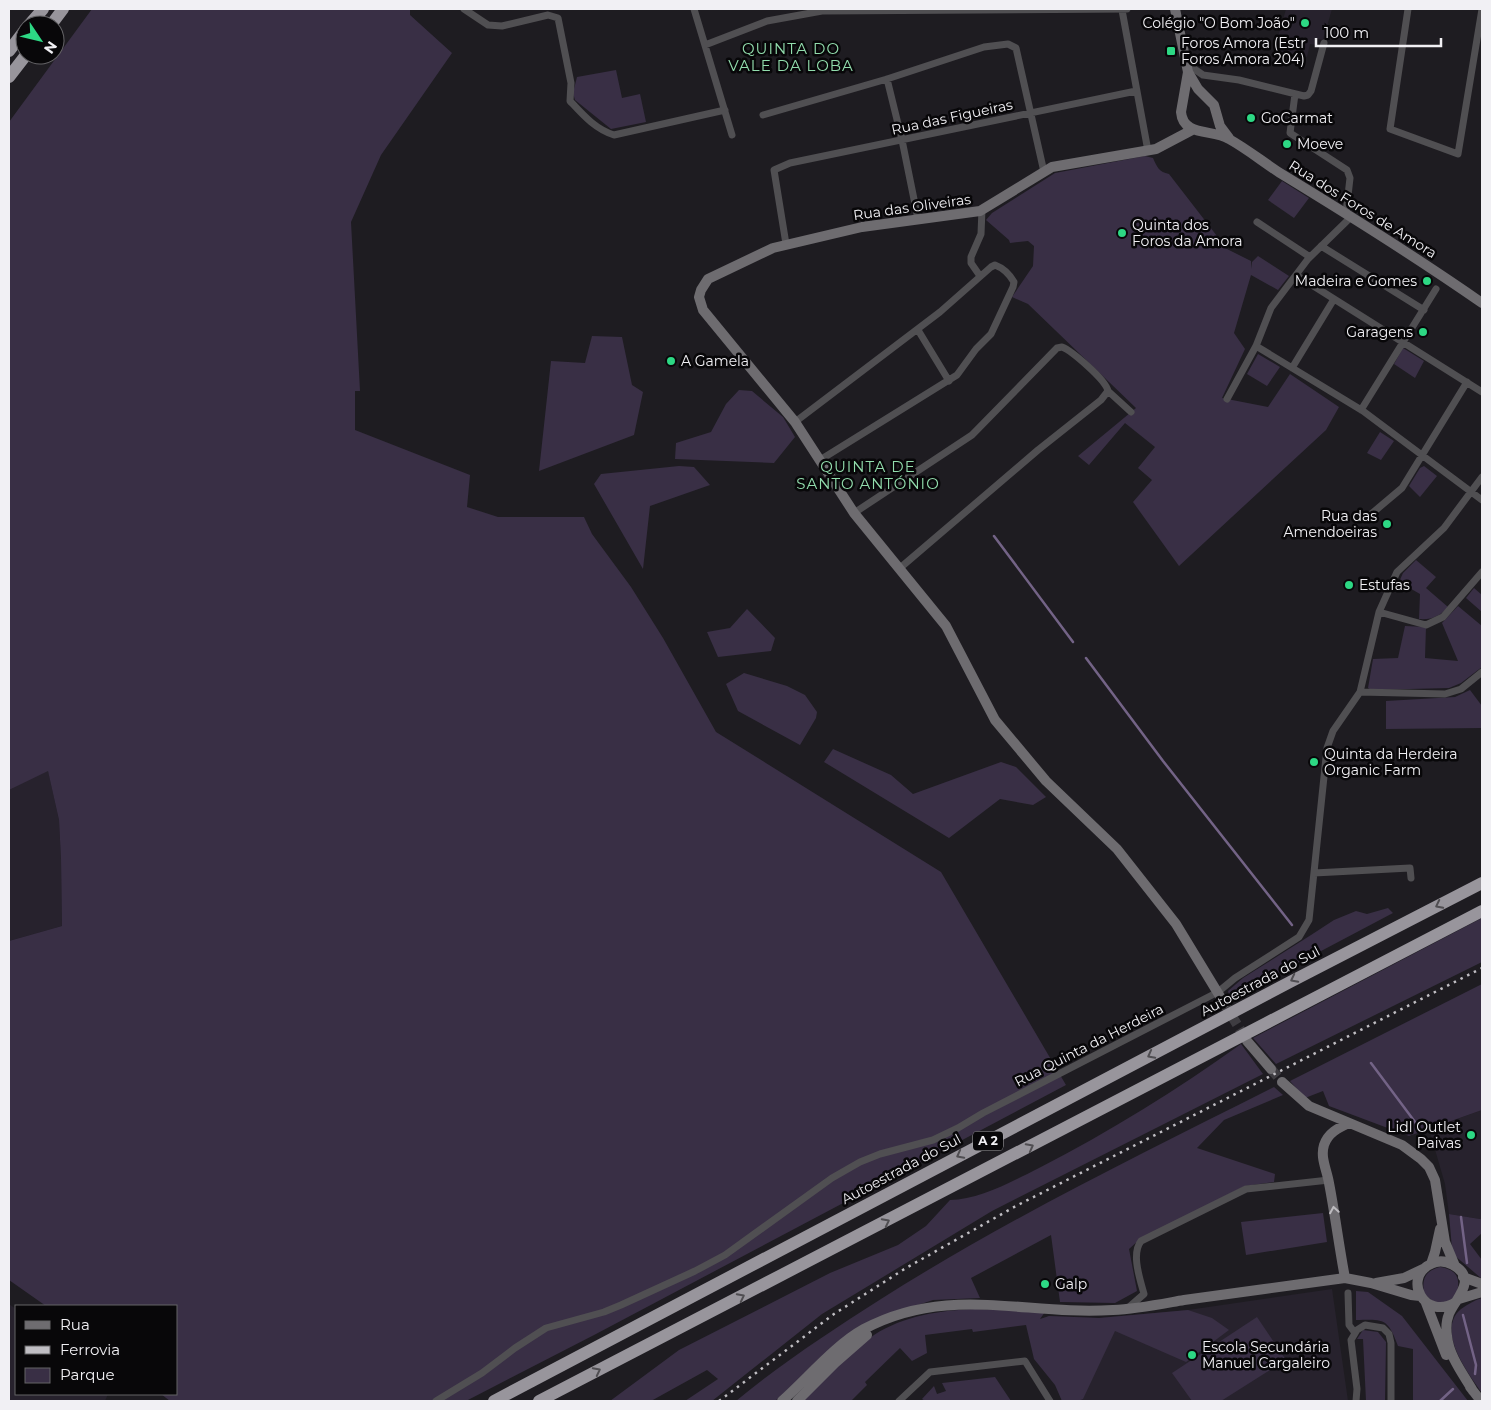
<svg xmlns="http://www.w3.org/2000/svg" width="1491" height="1410" font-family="Montserrat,sans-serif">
<rect width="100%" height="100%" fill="#1e1c21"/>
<path fill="#27222d" d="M1286 9H1332L1323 40 1314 38 1316 45 1310 44 1307 57 1274 50Z
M48 770 59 820 61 859 62 926 9 941V790Z
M1482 1110V1218L1480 1219 1449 1214 1445 1184 1429 1129Z
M1332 1289 1348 1401H1062L1032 1326 1049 1316 1099 1318 1188 1310Z
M9 1304 16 1309V1394H108L105 1401H9Z"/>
<path fill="#392f45" d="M92 9H410V15L452 53 381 155 351 222 360 391H355V430L470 475 467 507 498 517H584L592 534 631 587 663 638 716 732 941 872 1066 1085 596 1334 466 1401H170L161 1394H176V1306H46L9 1280V941L62 926 61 859 59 820 48 771 9 790V122Z
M616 70 622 98 640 94 646 122 611 129 575 100 573 93 577 77Z
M1145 156 1153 158C1157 167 1159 172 1169 174L1227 249 1251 261V269L1252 262 1258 256 1289 276 1278 290 1251 275 1234 333 1245 349 1222 398 1268 407 1290 374 1339 407 1326 430 1179 566 1133 502 1152 480 1138 468 1155 447 1125 423 1089 465 1078 456 1136 408 1028 304 1012 297 1033 266 1034 246 1028 241 1010 243 1009 240 986 220 992 213 1055 173Z
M1282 181 1309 198 1294 218 1268 200Z
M592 336 622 337 632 385 643 392 634 435 539 471 551 361 585 363Z
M1403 348 1424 361 1415 378 1394 364Z
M1258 354 1280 367 1267 386 1247 374Z
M739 390 752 391 783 417 795 437 774 463 675 459 676 443 711 432 726 404Z
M1380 432 1394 441 1381 460 1367 453Z
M679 466 694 467 710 485 650 506 643 569 594 484 601 474Z
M1424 466 1437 476 1420 497 1409 486 1420 468Z
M1416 560 1436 577 1426 588 1448 607C1440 616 1432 620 1419 619L1420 594 1399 582 1403 573Z
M1474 588 1482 595V612L1466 598Z
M1458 606 1482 626V667L1461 683 1449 688 1371 690 1368 688 1373 659 1398 658 1405 626 1426 627 1425 658 1458 661 1442 623Z
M747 609 775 638 771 651 718 657 707 632 730 628Z
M744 673 787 686 805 695 817 712 816 718 800 745 738 711 726 684Z
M1470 690 1482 706V728L1386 729V701L1455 697Z
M833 749 891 775 913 794 1001 762 1016 767 1046 797 1033 805 1000 799 949 838 824 762Z
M1388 908 1393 913 1230 999 1228 991 1243 978 1311 935 1334 920 1356 911 1367 914Z
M1482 918V962L1276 1064 1253 1038Z
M1482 984V1110L1409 1136 1329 1106 1323 1091 1305 1098 1290 1081Z
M1241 1044 1263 1074 992 1211 822 1314 712 1401H685L718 1379 707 1370 651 1401H610L679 1350 830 1273 898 1245 926 1226 950 1200C979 1200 1013 1181 1039 1168 1109 1132 1177 1090 1241 1044Z
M1274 1087 1283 1095 1224 1120 1197 1148 1275 1174 1274 1182 1245 1186 1139 1240 1129 1249 1137 1291 1115 1303 1060 1302 1051 1235 971 1278 980 1298 933 1300 900 1311 833 1349 775 1401H736C782 1363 831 1331 881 1299 1007 1219 1141 1154 1274 1087Z
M1323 1213 1327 1242 1246 1255 1241 1222Z
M1449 1214 1480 1219 1482 1218V1233L1470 1244 1482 1260V1279L1454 1255 1452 1249Z
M1440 1267C1460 1270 1461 1282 1455 1298L1438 1305 1424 1294C1422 1280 1424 1271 1440 1267Z
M1356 1291 1368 1292 1402 1316 1468 1401H1413V1349L1398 1346C1388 1318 1384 1319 1356 1320Z
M1482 1298V1393C1469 1374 1435 1331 1461 1309 1468 1304 1475 1300 1482 1298Z
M975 1309 1045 1312 1040 1319 1049 1316 1099 1318 1188 1310 1212 1318 1229 1330 1186 1362 1115 1331 1083 1399 1078 1401H1062L1055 1385 1034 1359 1026 1325 973 1332 972 1329 925 1335 927 1353 912 1361 900 1348 865 1382 867 1385 851 1401H803C826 1379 848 1353 874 1335 903 1316 941 1310 975 1309Z
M1257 1317 1286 1360 1221 1401H1192L1172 1373Z
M1363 1330 1378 1332 1386 1342 1385 1401H1366L1363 1339H1357Z
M995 1377 1011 1401H925L922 1399 934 1386 937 1394 946 1391 942 1383Z"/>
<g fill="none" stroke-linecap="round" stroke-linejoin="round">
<path stroke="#736386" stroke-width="2.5" d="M994 536 1073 642
M1086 658 1163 761 1292 925
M1371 1063 1418 1126
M1461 1217 1467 1263
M1463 1315 1476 1365 1475 1374
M1440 1401 1453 1389"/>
<path stroke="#3e3c41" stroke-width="10" stroke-dasharray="10 5" stroke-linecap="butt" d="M1224 1003 1247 1041
M1271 1069 1282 1082"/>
<path stroke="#504f52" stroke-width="7" d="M464 9 488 25 502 26 548 15 558 18 571 83 570 101C583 115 595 129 614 135L725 110
M694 9 732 135
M1408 9 1390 129 1458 154 1482 9
M1122 10 1148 151
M705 45 767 21 822 11 1127 9
M1187 64 1203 75 1239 80 1304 96 1308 95 1311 91 1324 43
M887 79 902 140 918 219
M1295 94 1290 133 1347 170 1350 178 1346 213
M763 115 887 79 984 47 1008 44 1016 48 1044 172
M1257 222 1310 257
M786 244 774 170 790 163 1136 91
M1321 246 1424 310
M1296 275 1482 392
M980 276 971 263V257L981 234 982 209
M918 330 949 381
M1256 346 1363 411 1482 500
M1292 368 1334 299
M1227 399 1256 346 1271 308 1308 259 1351 217
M1361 410 1436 289
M795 422 940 312 991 267 995 265C1003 268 1010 275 1014 282L1013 287 991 334 976 349 957 375 820 460
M854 513 972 435 1057 348 1062 347C1072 351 1106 380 1108 391L1131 412
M1370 515 1402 488 1467 382
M900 568 1038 450 1101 400 1108 391
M1379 612 1426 625 1443 617 1482 572
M1360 692 1445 694 1461 689 1482 672
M1314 873 1410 868 1411 878
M1348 1293 1349 1325 1355 1333
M1128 1308 1144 1294C1140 1279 1131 1254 1141 1241L1246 1189 1329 1180
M436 1401 482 1373 515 1348 546 1328 604 1312 621 1305 695 1271 725 1255 832 1178 860 1162 880 1154 933 1140 958 1128 983 1113 1218 992 1235 978 1299 937 1309 920 1327 748 1333 731 1360 692 1379 612 1397 572 1444 528 1482 477
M899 1401 930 1372 1025 1361 1050 1401
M1356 1401 1357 1389 1351 1340 1357 1330 1365 1325 1383 1328 1389 1334 1391 1343V1401"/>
<path stroke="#6e6c70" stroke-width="10" d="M1175 9 1188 72 1181 112C1183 137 1213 129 1229 139 1247 149 1263 162 1280 173 1349 215 1416 257 1482 303
M1188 72 1198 89 1214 105 1220 126 1229 138
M1192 130 1156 149 1052 167 980 211 862 227 773 248 708 279 701 290 699 297 703 310 795 422 854 513 946 626 995 720 1046 781 1117 849 1176 924 1224 1003
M1247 1041 1271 1069
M1282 1082 1309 1106 1402 1145 1421 1159 1429 1167 1435 1180 1445 1242 1455 1266
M1431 1264 1435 1252 1440 1229
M1463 1277 1482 1284
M1345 1278C1339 1246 1335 1214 1329 1183 1327 1170 1320 1158 1324 1145 1328 1133 1338 1128 1349 1123
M1376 1283 1404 1278 1423 1269
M1459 1299 1482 1292
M1456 1302C1424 1322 1402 1277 1431 1264 1438 1260 1446 1261 1453 1265 1479 1279 1455 1299 1449 1314 1446 1321 1446 1329 1447 1336 1449 1356 1463 1374 1473 1391
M1426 1303 1446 1355
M1470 1387 1481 1401
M782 1401C807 1379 835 1345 864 1329 948 1284 1026 1316 1113 1310 1137 1309 1161 1304 1184 1300 1238 1293 1291 1285 1345 1278L1371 1283 1411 1295 1420 1296
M797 1401 835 1363 867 1335"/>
<path stroke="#98959c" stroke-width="12" d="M29 25 43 9
M51 25 63 9
M9 51 25 30
M9 77 26 55
M494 1401 1290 982 1482 883
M539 1401 1482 911"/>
<path stroke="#c0bec3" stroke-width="2.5" stroke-dasharray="2.5 5" stroke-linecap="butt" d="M719 1401 834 1314 906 1268 1016 1206 1482 968"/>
</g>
<defs><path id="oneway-chevron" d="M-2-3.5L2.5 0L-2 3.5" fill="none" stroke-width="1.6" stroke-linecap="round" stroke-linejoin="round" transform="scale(1.25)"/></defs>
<g stroke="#504e52">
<use href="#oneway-chevron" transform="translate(1439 905) rotate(153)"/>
<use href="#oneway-chevron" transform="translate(1294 979) rotate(153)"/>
<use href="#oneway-chevron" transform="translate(1151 1055) rotate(152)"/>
<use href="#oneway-chevron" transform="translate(1030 1147) rotate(-28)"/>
<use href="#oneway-chevron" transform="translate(960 1155) rotate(152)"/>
<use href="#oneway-chevron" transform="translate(886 1222) rotate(-27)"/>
<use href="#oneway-chevron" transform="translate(741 1297) rotate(-27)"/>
<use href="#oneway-chevron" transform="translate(597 1371) rotate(-27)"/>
</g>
<use stroke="#bdbbbf" href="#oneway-chevron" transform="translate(1334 1210) rotate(-99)"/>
<g fill="#2dd884" stroke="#080709" stroke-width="2">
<circle cx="1305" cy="23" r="5"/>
<rect x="1166" y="46" width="10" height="10" rx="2.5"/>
<circle cx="1251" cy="118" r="5"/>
<circle cx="1287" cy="144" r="5"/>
<circle cx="1122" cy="233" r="5"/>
<circle cx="1427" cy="281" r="5"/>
<circle cx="1423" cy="332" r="5"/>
<circle cx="671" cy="361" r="5"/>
<circle cx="1387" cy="524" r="5"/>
<circle cx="1349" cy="585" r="5"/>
<circle cx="1314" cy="762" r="5"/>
<circle cx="1471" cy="1135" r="5"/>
<circle cx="1045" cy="1284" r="5"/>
<circle cx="1192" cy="1355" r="5"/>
</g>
<g text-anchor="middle" stroke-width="5" stroke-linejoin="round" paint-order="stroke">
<rect fill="#080709" stroke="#abaaae" stroke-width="1" x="973" y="1131.5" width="30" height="19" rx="4"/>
<g font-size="12" font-weight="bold" fill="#f1f0f4">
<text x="988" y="1145">A 2</text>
</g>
<g font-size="14" fill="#f1f0f4" stroke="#080709" text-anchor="start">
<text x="1295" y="28" text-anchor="end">Colégio "O Bom João"</text>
<text x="1181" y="48">Foros Amora (Estr<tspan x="1181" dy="16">Foros Amora 204)</tspan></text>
<text x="1261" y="123">GoCarmat</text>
<text x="1297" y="149">Moeve</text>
<text x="1132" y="230">Quinta dos<tspan x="1132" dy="16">Foros da Amora</tspan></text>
<text x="1417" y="286" text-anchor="end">Madeira e Gomes</text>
<text x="1413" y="337" text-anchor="end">Garagens</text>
<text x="681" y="366">A Gamela</text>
<text x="1377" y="521" text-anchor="end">Rua das<tspan x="1377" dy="16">Amendoeiras</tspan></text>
<text x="1359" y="590">Estufas</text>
<text x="1324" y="759">Quinta da Herdeira<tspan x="1324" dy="16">Organic Farm</tspan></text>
<text x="1461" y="1132" text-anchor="end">Lidl Outlet<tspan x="1461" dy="16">Paivas</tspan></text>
<text x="1055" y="1289">Galp</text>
<text x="1202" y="1352">Escola Secundária<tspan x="1202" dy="16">Manuel Cargaleiro</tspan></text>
</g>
<g font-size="14" fill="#f1f0f4" stroke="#080709">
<text transform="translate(952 117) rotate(-12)" y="5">Rua das Figueiras</text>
<text transform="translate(912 207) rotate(-8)" y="5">Rua das Oliveiras</text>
<text transform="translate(1363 209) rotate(32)" y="5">Rua dos Foros de Amora</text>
<text transform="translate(1260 981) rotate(-28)" y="5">Autoestrada do Sul</text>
<text transform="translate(1089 1045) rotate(-27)" y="5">Rua Quinta da Herdeira</text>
<text transform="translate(901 1169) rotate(-28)" y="5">Autoestrada do Sul</text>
</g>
<g font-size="15" letter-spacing="1" fill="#92ddad" stroke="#080709">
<text x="791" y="54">QUINTA DO<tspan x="791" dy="17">VALE DA LOBA</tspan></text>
<text x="868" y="472">QUINTA DE<tspan x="868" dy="17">SANTO ANTÓNIO</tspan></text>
</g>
</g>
<rect width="1491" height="1410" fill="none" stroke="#f1f0f4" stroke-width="20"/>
<rect x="15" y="1305" width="162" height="90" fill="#080709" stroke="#656467"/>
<rect x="25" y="1321" width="25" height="8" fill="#6e6c70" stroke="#656467"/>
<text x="60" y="1330" font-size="15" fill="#f1f0f4">Rua</text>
<rect x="25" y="1346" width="25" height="8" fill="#c0bec3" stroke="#656467"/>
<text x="60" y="1355" font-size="15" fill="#f1f0f4">Ferrovia</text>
<rect x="25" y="1368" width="25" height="15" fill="#392f45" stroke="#656467"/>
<text x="60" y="1380" font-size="15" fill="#f1f0f4">Parque</text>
<g transform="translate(40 40) rotate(125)"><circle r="24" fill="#080709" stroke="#656467"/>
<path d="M0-4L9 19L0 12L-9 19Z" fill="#2dd884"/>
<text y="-8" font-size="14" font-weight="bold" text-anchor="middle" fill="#f1f0f4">N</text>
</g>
<path d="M1316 38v8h125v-8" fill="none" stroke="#f1f0f4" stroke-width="2.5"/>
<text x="1324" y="38" font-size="15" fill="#f1f0f4" stroke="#080709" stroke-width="4" paint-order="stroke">100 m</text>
</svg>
